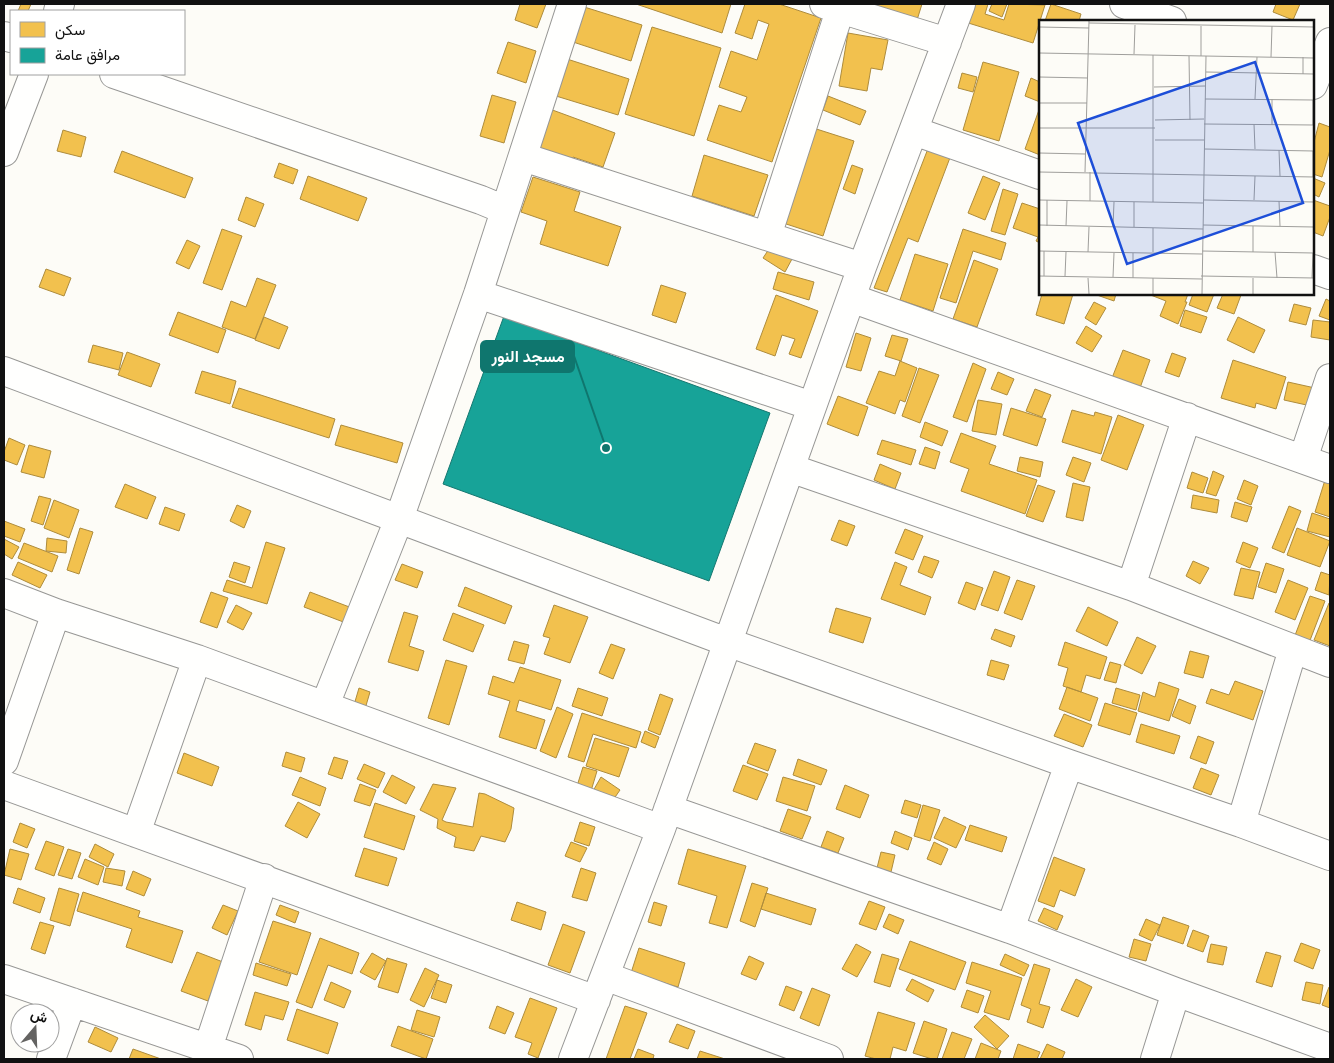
<svg xmlns="http://www.w3.org/2000/svg" width="1334" height="1063" font-family="Georgia,Vazirmatn,serif">
<rect width="100%" height="100%" fill="#fdfcf7"/>
<path fill="#f2c14e" stroke="#ae8c3c" d="M21 4H31L28 11H18Z
M520 4H546L537 28 515 20Z
M636 4H731L722 33Z
M745 4H779L821 18 772 162 707 140 719 105 741 112 747 97 719 87 731 51 757 60 769 24 758 20 752 39 735 33Z
M863 4H922L917 20Z
M971 4H988L985 14 1004 20 1009 4 1045 5 1033 43 965 22Z
M992 4H1007L1002 17 989 11Z
M1051 4 1081 14 1079 21H1045Z
M1276 4H1300L1293 20 1273 12Z
M581 6 642 25 631 61 570 41Z
M652 27 721 48 694 136 625 114Z
M848 33 888 40 882 70 871 68 867 91 839 86Z
M508 42 536 51 526 83 497 73Z
M567 59 629 79 618 115 556 96Z
M983 62 1019 72 999 141 963 130Z
M962 73 977 77 973 92 958 88Z
M1031 78 1040 82V102L1025 96Z
M492 95 516 102 504 143 480 136Z
M828 96 866 111 860 125 823 110Z
M1040 107V155L1025 149Z
M547 108 615 133 603 167 573 157 568 169 529 155Z
M1319 123 1330 127V150L1322 177 1313 174V146Z
M807 126 854 141 823 236 777 221Z
M63 130 86 137 81 157 57 151Z
M929 146 951 155 918 242 908 238 887 292 874 288Z
M122 151 193 178 185 198 114 172Z
M704 155 768 175 754 216 692 196Z
M279 163 298 170 293 184 274 177Z
M852 165 863 169 855 194 843 189Z
M308 176 367 198 358 221 300 199Z
M983 176 1000 183 985 220 968 213Z
M533 177 580 192 574 211 621 227 608 266 540 244 547 221 521 212Z
M1313 178 1325 183 1319 197 1313 194Z
M1003 189 1018 194 1005 235 991 231Z
M246 197 264 204 255 227 238 220Z
M1313 200 1330 206V217L1323 236 1313 232Z
M1022 203 1040 209V243L1036 241 1038 237 1013 228Z
M222 229 242 236 222 290 203 283Z
M963 229 1006 243 1001 260 973 251 956 303 940 298Z
M187 240 200 246 189 269 176 263Z
M771 246 792 259 785 272 763 258Z
M915 254 948 264 933 311 900 300Z
M974 260 998 269 977 327 953 319Z
M46 269 71 278 64 296 39 287Z
M778 272 814 282 809 300 773 289Z
M257 278 276 285 255 339 222 327 231 301 246 307Z
M661 285 686 293 676 323 652 315Z
M1042 294H1073L1064 324 1036 315Z
M1094 294H1116L1114 301Z
M1148 294H1188L1185 302H1187L1178 324 1160 316 1166 301Z
M1193 294H1214L1207 312 1189 305Z
M1223 294 1241 295 1234 314 1217 308Z
M776 295 818 311 801 358 789 354 795 339 782 335 775 356 756 349Z
M1326 299 1330 301V320L1319 316Z
M1094 302 1106 308 1096 325 1085 318Z
M1294 304 1311 308 1306 325 1289 321Z
M1185 310 1207 317 1201 333 1180 326Z
M178 312 226 330 218 353 169 335Z
M264 317 288 327 279 349 255 340Z
M1238 317 1265 330 1254 353 1227 340Z
M1313 320 1330 322V340L1311 337Z
M1086 326 1102 336 1092 352 1076 343Z
M856 333 871 338 861 371 846 367Z
M892 335 908 339 901 361 885 356Z
M93 345 123 353 119 370 88 362Z
M1123 350 1150 360 1140 388 1112 378Z
M127 352 160 364 151 387 118 375Z
M1172 353 1186 358 1179 377 1165 372Z
M1233 360 1286 377 1276 409 1256 403 1255 408 1221 398Z
M900 361 917 368 905 402 900 400 895 414 866 403 879 371 895 376Z
M973 363 986 369 967 422 953 417Z
M919 368 939 375 920 423 902 416Z
M202 371 236 381 230 404 195 393Z
M998 372 1014 379 1007 395 991 389Z
M1288 382 1315 388 1311 406 1284 400Z
M239 388 335 419 329 438 232 407Z
M1035 389 1051 395 1042 417 1026 411Z
M838 396 868 407 858 436 827 424Z
M978 400 1002 404 996 435 972 431Z
M1011 408 1046 419 1037 446 1003 435Z
M1072 410 1094 416 1095 412 1112 417 1101 454 1062 442Z
M1118 415 1144 425 1127 470 1101 460Z
M925 422 948 431 942 446 920 437Z
M341 425 403 443 397 463 335 445Z
M961 433 996 446 989 464 1037 480 1025 514 961 491 969 469 950 462Z
M9 438 25 445 17 465 4 460V452Z
M882 440 916 450 911 465 877 454Z
M29 445 51 451 44 478 21 472Z
M925 447 940 452 935 469 919 464Z
M1020 457 1043 462 1040 477 1017 471Z
M1073 457 1091 463 1084 482 1066 475Z
M880 464 901 473 895 489 874 480Z
M1213 471 1224 476 1216 496 1206 493Z
M1192 472 1208 478 1203 493 1187 488Z
M1244 480 1258 486 1251 505 1237 499Z
M1325 480 1330 481V517L1315 512Z
M1073 483 1090 487 1083 521 1066 517Z
M125 484 156 497 147 519 115 507Z
M1038 485 1055 491 1043 522 1026 516Z
M1193 495 1219 500 1217 513 1191 508Z
M39 496 51 499 43 525 31 521Z
M54 500 79 510 69 538 44 528Z
M1235 502 1252 507 1247 522 1231 517Z
M237 505 251 511 244 528 230 521Z
M1289 506 1301 511 1284 553 1272 548Z
M165 507 185 514 179 531 159 524Z
M1312 513 1330 519V537L1307 531Z
M839 520 855 526 847 546 831 540Z
M4 521 25 529 20 542 4 536Z
M80 528 93 532 79 574 67 570Z
M1297 528 1330 541 1320 567 1287 555Z
M905 529 923 536 913 560 895 553Z
M47 538 67 541 66 553 46 551Z
M4 539 19 547 12 559 4 554Z
M266 542 285 548 267 604 223 591 227 580 252 588Z
M1243 542 1258 548 1250 568 1236 562Z
M24 543 58 556 52 572 18 558Z
M924 556 939 561 932 578 918 572Z
M1193 561 1209 568 1200 584 1186 576Z
M18 562 47 575 40 588 12 575Z
M234 562 250 567 245 583 229 577Z
M895 562 907 567 900 585 931 597 925 615 881 599Z
M1266 563 1284 569 1276 593 1258 587Z
M402 564 423 572 417 588 395 580Z
M1241 568 1260 572 1253 599 1234 595Z
M994 571 1010 577 998 611 981 605Z
M1321 572 1330 575 1329 595 1315 590Z
M1017 580 1035 586 1022 620 1004 613Z
M1288 580 1308 588 1295 620 1275 612Z
M966 582 983 588 975 610 958 603Z
M465 587 512 606 505 624 458 606Z
M211 592 228 598 217 628 200 622Z
M310 592 352 608 346 623 304 607Z
M1310 596 1325 601 1309 643 1294 638Z
M1329 603H1330V646L1314 640Z
M236 605 252 613 243 630 227 622Z
M554 605 588 617 570 663 544 654 550 638 543 636Z
M1088 607 1118 622 1107 646 1076 631Z
M836 608 871 618 863 643 829 632Z
M404 612 418 616 409 646 424 651 418 671 388 662Z
M453 613 484 625 473 652 443 640Z
M995 629 1015 636 1011 647 991 639Z
M1137 637 1156 646 1142 674 1124 665Z
M514 641 529 645 524 664 508 660Z
M1065 642 1107 657 1100 679 1086 675 1081 692 1063 686 1068 668 1058 665Z
M611 644 625 649 613 679 599 673Z
M1190 651 1209 656 1203 678 1184 673Z
M446 660 467 666 449 725 428 718Z
M991 660 1009 665 1004 680 987 675Z
M1110 662 1121 665 1116 683 1104 680Z
M520 667 561 680 551 710 519 700 516 711 545 720 536 749 499 737 510 701 488 694 493 676 514 683Z
M1235 681 1263 691 1253 720 1206 703 1211 689 1229 695Z
M1159 682 1179 689 1169 721 1138 711 1143 692 1155 697Z
M1067 687 1098 698 1090 721 1059 709Z
M359 688 370 692 365 709 354 705Z
M578 688 608 698 602 716 572 706Z
M1116 688 1140 695 1136 710 1112 703Z
M660 694 673 699 660 735 648 730Z
M1179 699 1196 706 1190 724 1172 716Z
M1105 703 1137 713 1130 735 1098 725Z
M557 707 573 714 556 758 540 751Z
M582 713 641 732 636 748 593 734 584 762 568 757Z
M1064 714 1092 725 1083 747 1054 736Z
M1141 724 1180 736 1174 754 1136 742Z
M645 731 659 737 655 748 641 742Z
M1198 736 1214 742 1206 764 1190 758Z
M595 738 629 748 619 777 586 766Z
M755 743 776 750 768 771 747 763Z
M286 752 305 758 301 772 282 766Z
M184 753 219 767 212 786 177 773Z
M334 757 348 761 342 779 328 774Z
M798 759 827 770 821 785 793 775Z
M364 764 385 773 378 788 357 779Z
M743 765 768 774 757 800 733 791Z
M583 767 597 771 591 791 577 786Z
M1201 768 1219 775 1211 795 1193 788Z
M392 775 415 787 406 804 383 792Z
M300 777 326 788 320 806 292 795Z
M601 777 620 790 611 803 593 791Z
M783 777 815 786 807 811 776 801Z
M360 784 376 790 370 806 354 801Z
M433 784 456 788 442 820 446 822 473 827 479 793 485 794 514 808 511 829 505 842 481 836 474 851 454 847 456 837 437 828 438 819 420 810Z
M845 785 869 795 860 818 836 809Z
M905 800 921 805 917 818 901 813Z
M298 802 320 814 307 838 285 826Z
M375 803 415 816 404 850 364 837Z
M923 805 940 810 930 841 914 836Z
M788 809 811 817 802 839 780 831Z
M944 817 966 827 956 848 934 838Z
M580 822 595 827 589 846 574 841Z
M20 823 35 829 27 848 13 842Z
M970 825 1007 837 1002 852 965 840Z
M827 831 844 838 838 853 821 847Z
M895 831 912 838 908 850 891 843Z
M46 841 64 847 54 876 35 869Z
M571 842 587 848 580 862 565 856Z
M934 842 948 849 941 865 927 859Z
M95 844 114 854 108 867 89 857Z
M364 848 397 858 388 886 355 876Z
M10 849 29 854 21 880 4 875Z
M68 849 81 853 72 879 58 875Z
M688 849 746 866 727 928 709 923 717 896 678 884Z
M881 852 895 855 891 872 877 868Z
M1054 857 1085 869 1075 896 1060 890 1054 907 1038 901Z
M85 859 104 867 98 885 78 877Z
M106 868 125 871 122 886 103 882Z
M581 868 596 873 587 901 572 897Z
M133 871 151 879 144 896 126 889Z
M752 883 768 888 755 927 740 921Z
M18 888 45 898 40 913 13 903Z
M59 888 79 894 70 926 50 920Z
M83 892 140 911 138 917 183 931 172 963 126 947 132 929 77 911Z
M766 893 816 909 811 925 761 909Z
M869 901 885 907 876 930 859 924Z
M517 902 546 912 541 930 511 920Z
M654 902 667 906 661 926 648 922Z
M223 905 238 911 227 935 212 928Z
M280 905 299 912 295 923 276 915Z
M1044 908 1063 916 1057 930 1038 921Z
M889 914 904 920 898 934 883 927Z
M1163 917 1189 926 1183 944 1157 935Z
M1146 919 1160 925 1152 941 1139 935Z
M273 921 311 933 297 975 259 962Z
M40 922 54 926 45 954 31 949Z
M563 924 585 932 570 973 548 965Z
M1193 930 1209 936 1203 952 1187 946Z
M320 938 359 953 352 974 328 965 312 1008 296 1002Z
M1134 939 1151 944 1146 961 1129 957Z
M910 941 966 962 955 990 899 969Z
M1301 943 1320 950 1313 969 1294 961Z
M856 944 871 952 857 977 842 969Z
M1211 944 1227 947 1223 965 1207 962Z
M639 948 685 963 678 987 631 973Z
M197 952 223 962 208 1001 181 991Z
M1266 952 1281 956 1272 987 1256 982Z
M372 953 386 961 375 980 360 972Z
M882 954 899 959 890 987 874 982Z
M1005 954 1029 965 1024 976 1000 965Z
M749 956 764 963 756 980 741 974Z
M387 958 407 964 398 993 378 987Z
M972 962 1022 978 1009 1020 984 1012 991 991 966 983Z
M256 963 291 974 287 986 253 975Z
M1034 964 1050 969 1039 1004 1050 1007 1043 1028 1027 1022 1031 1009 1021 1005Z
M425 968 439 975 424 1007 410 1000Z
M912 979 934 990 928 1002 906 990Z
M1076 979 1092 987 1078 1017 1061 1010Z
M437 980 452 985 446 1003 431 998Z
M331 982 351 991 344 1008 324 1000Z
M1306 982 1323 985 1320 1004 1302 1000Z
M786 986 802 992 794 1011 779 1005Z
M1329 987H1330V1008L1322 1005Z
M812 988 830 995 819 1026 800 1018Z
M967 990 984 996 978 1013 961 1007Z
M255 992 289 1002 283 1020 265 1015 261 1030 245 1025Z
M530 998 557 1008 538 1058 528 1054 532 1043 515 1037Z
M497 1006 514 1013 505 1034 489 1028Z
M625 1006 647 1013 630 1059H606Z
M297 1009 338 1023 328 1054 287 1040Z
M417 1010 440 1017 434 1037 411 1030Z
M878 1012 915 1023 906 1051 893 1047 890 1059H876L865 1056Z
M985 1015 1009 1036 997 1049 974 1027Z
M924 1021 947 1029 937 1059H932L913 1053Z
M677 1024 695 1031 688 1049 669 1042Z
M398 1026 433 1039 426 1059 391 1046Z
M95 1027 118 1038 111 1052 88 1042Z
M952 1032 972 1039 964 1059H942Z
M981 1043 1001 1051 998 1059H975Z
M1018 1044 1040 1052 1037 1059H1013Z
M1047 1044 1065 1052 1062 1059H1040Z
M133 1049 161 1059H129Z
M638 1049 654 1055 653 1059H634Z
M700 1051 725 1059H697Z"/>
<path fill="#17a398" stroke="#157770" d="M504 316 770 413 709 581 443 484Z"/>
<g fill="none" stroke-linecap="round" stroke-linejoin="round">
<g stroke="#979795" stroke-width="30">
<path id="minor" d="M824 4 947 42
M1124 4 1172 21
M58 11 60 4
M4 36 11 38
M114 74 481 200 505 210
M1313 85 1330 42
M914 131 1040 175
M4 152 34 74
M523 157 862 267
M767 236 842 4
M1313 269 1330 275
M478 294 812 406
M851 298 1330 469
M4 371 727 642 1069 764 1241 823 1330 856
M1303 459 1330 378
M790 468 1131 586 1330 663
M1131 586 1187 417
M4 593 56 613 197 659 661 829
M325 705 399 519 478 294 572 4
M4 761 56 613
M4 785 596 1000
M668 809 1010 929 1176 992 1330 1048
M1241 823 1293 649
M136 833 197 659
M1010 929 1069 764
M605 976 829 1059
M4 979 239 1059
M208 1048 264 878
M51 1059 72 1002
M573 1059 661 829 862 267 961 4
M1155 1059 1176 992"/>
</g>
<use href="#minor" stroke="#fffffe" stroke-width="28"/>
</g>
<g transform="translate(1039 20)">
<rect width="275" height="275" fill="#fdfcf7"/>
<path fill="none" stroke="#9f9e9b" stroke-width="1" d="M50 3 275 7M162 6V36M0 7 50 8M0 33 275 38M95 34 96 5M114 35V182M150 36 151 100M232 37 233 6M264 37V54M167 52 275 54M0 57 49 58M115 67 166 66M166 79 275 80M216 79 218 37M233 79V105M0 83H48M116 100 165 99M165 104 275 105M215 104 216 129M274 105V80M0 108H116M116 120H165M165 129 275 131M240 130 241 156M274 131V157M0 133 46 134M0 152 275 157M46 152 50 1M0 180 164 183M165 180 275 182M215 180 216 156M51 181V152M240 181 241 206M0 205 164 209M164 205 275 207M8 206V180M27 206 28 181M74 207 75 182M95 207V182M114 208V232M0 231 163 234M163 231 275 233M49 232 50 207M214 232V206M236 232 238 258M0 256 163 259M5 256V231M26 256 27 232M162 256 275 258M74 257 75 233M49 258 50 274M94 258V233M214 258V274M273 258 274 233M114 274V258M163 274 167 36"/>
<path fill="#1d4ed8" fill-opacity="0.15" stroke="#1d4ed8" stroke-width="2.5" d="M216 42 264 183 88 244 39 103Z"/>
<rect width="275" height="275" fill="none" stroke="#111" stroke-width="2.5"/>
</g>
<path fill="none" stroke="#0f766e" stroke-width="2" d="M606 448L574 356"/>
<circle fill="#0f766e" stroke="#fff" stroke-width="2" cx="606" cy="448" r="5"/>
<rect fill="#0f766e" stroke="#0f766e" stroke-width="2" x="481" y="341" width="93" height="31" rx="5"/>
<g font-size="16" text-anchor="middle" font-weight="bold" fill="#fff">
<text x="528" y="362">مسجد النور</text>
</g>
<rect width="1334" height="1063" fill="none" stroke="#111111" stroke-width="10"/>
<rect x="10" y="10" width="175" height="65" fill="#ffffff" stroke="#a0a0a0"/>
<rect x="20" y="22" width="25" height="15" fill="#f2c14e" stroke="#a0a0a0"/>
<text x="55" y="35" font-size="15" fill="#111111">سكن</text>
<rect x="20" y="48" width="25" height="15" fill="#17a398" stroke="#a0a0a0"/>
<text x="55" y="60" font-size="15" fill="#111111">مرافق عامة</text>
<g transform="translate(35 1028) rotate(19)"><circle r="24" fill="#ffffff" stroke="#a0a0a0"/>
<path d="M0-4L9 19L0 12L-9 19Z" fill="#646362"/>
<text y="-8" font-size="14" font-weight="bold" text-anchor="middle" fill="#111111">ش</text>
</g>
</svg>
